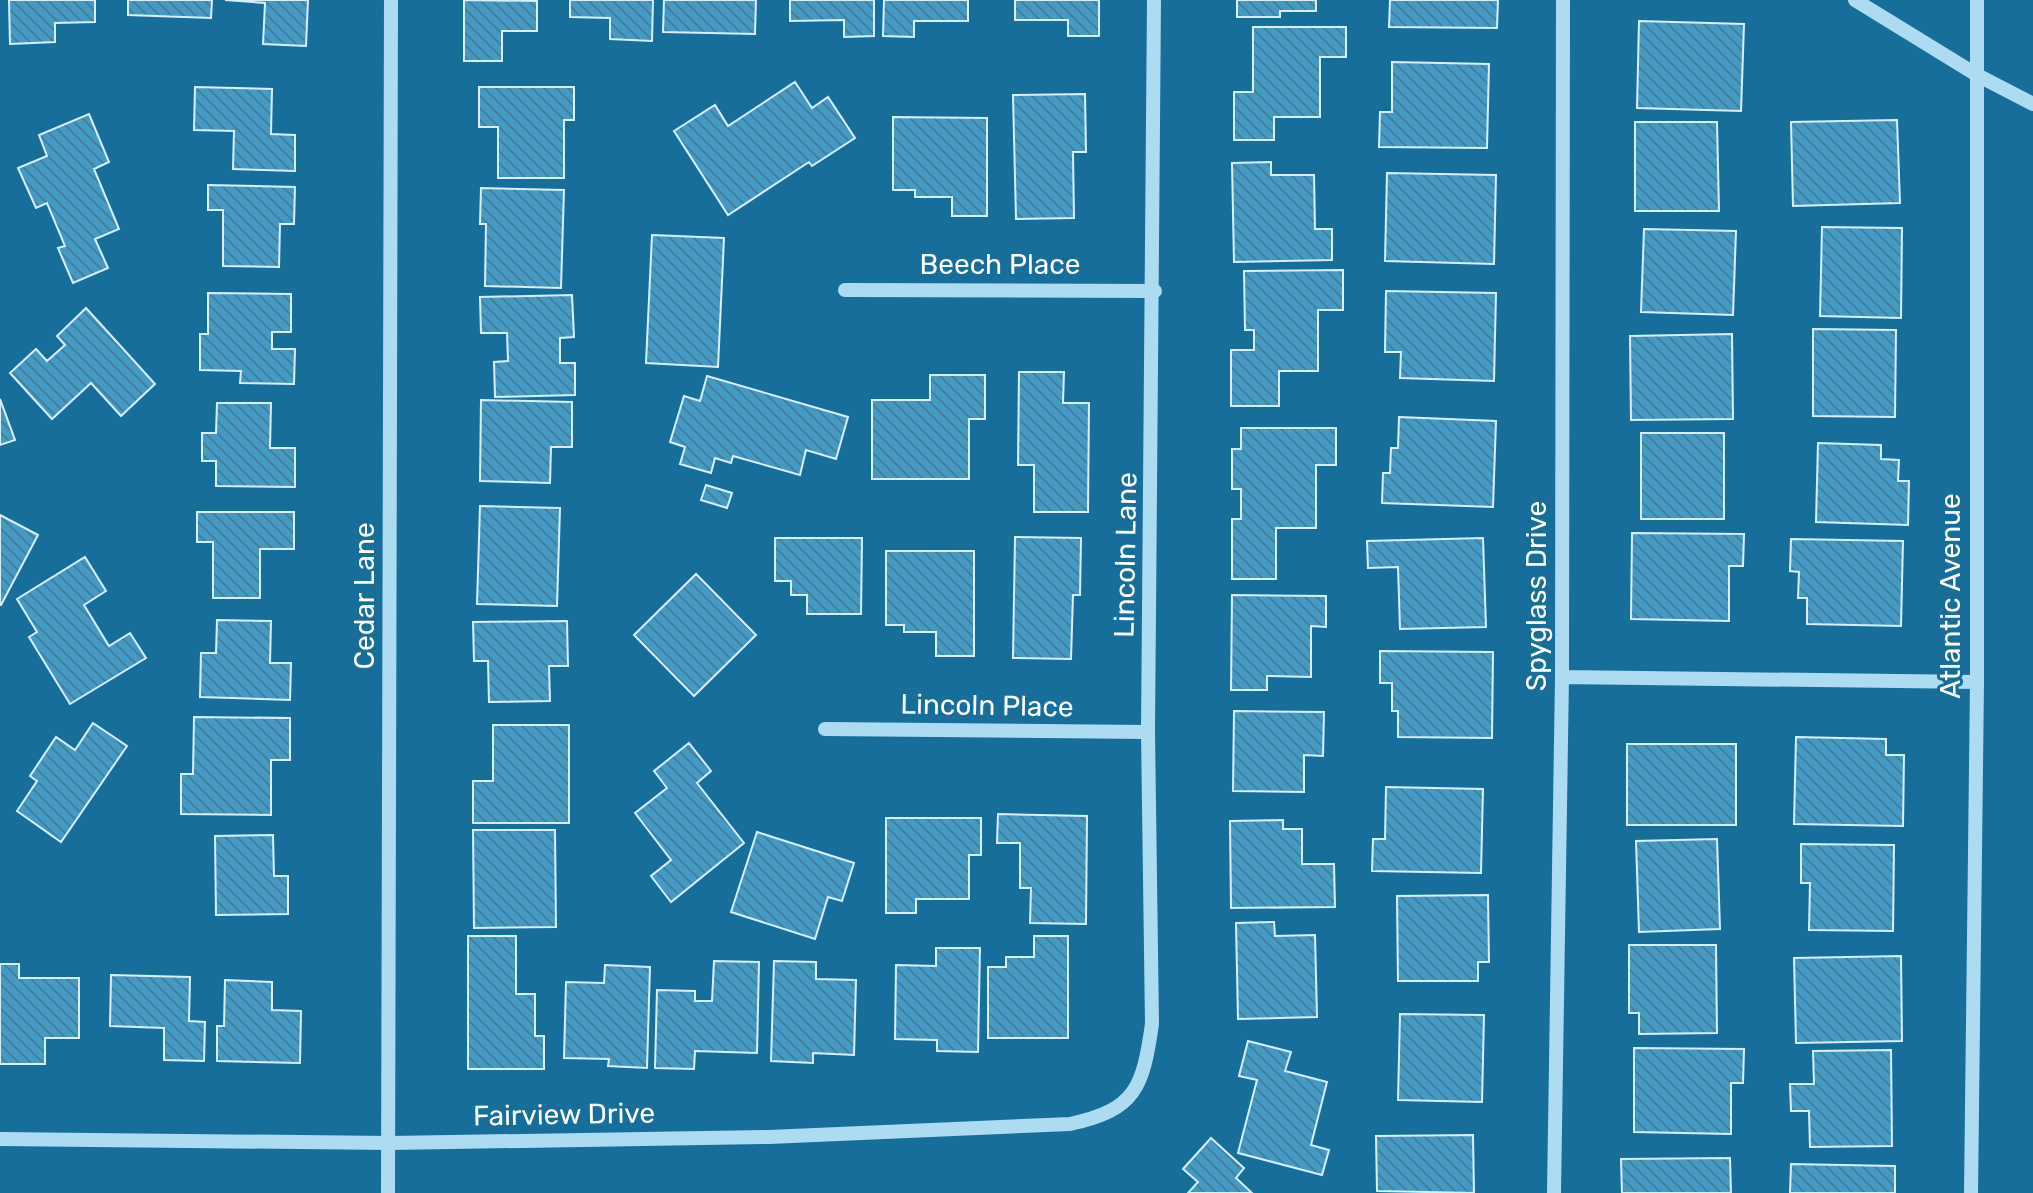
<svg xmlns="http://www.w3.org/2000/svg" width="2033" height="1193" font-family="Rubik,sans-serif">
<defs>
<pattern id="building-back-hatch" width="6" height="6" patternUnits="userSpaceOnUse" patternTransform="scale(2)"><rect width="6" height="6" fill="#449ac4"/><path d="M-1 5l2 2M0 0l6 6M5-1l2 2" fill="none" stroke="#477f9a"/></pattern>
</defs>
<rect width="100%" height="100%" fill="#176e9b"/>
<path fill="url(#building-back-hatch)" stroke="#d5f0fc" stroke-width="2" d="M9 0H95V22L55 23V42L10 44Z
M128 0H212L211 18 128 15Z
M225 0H308L306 46 263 44 265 3Z
M464 0 537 1V31H502V61H464Z
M570 0H653L652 41 610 39V18L570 17Z
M664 0H756L755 34 663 32Z
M790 0H874V36L844 37V20L790 21Z
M884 0H968V21H914V37L883 36Z
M1015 0H1099V36H1068V20H1015Z
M1237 0H1316V11H1280V17H1237Z
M1390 0H1498L1497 28 1389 27Z
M1639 21 1744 24 1741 111 1637 108Z
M1253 27H1346V57H1320V117H1274V140H1234V92H1253Z
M1392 62 1489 64 1487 148 1379 147 1380 112H1392Z
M795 82 812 108 828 97 855 138 812 166 809 162 728 215 674 131 715 105 728 126Z
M195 87 272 89 271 134 295 135V171L233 169 234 131 194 130Z
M479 87H574V120H564V178H498V127H479Z
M1085 94 1086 152H1073L1074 218 1016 219 1013 95Z
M89 114 109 162 94 169 119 229 95 239 108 268 73 283 58 248 65 246 47 203 36 208 18 168 47 156 39 135Z
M893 117 987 118V216H952V197H915V190H893Z
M1897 120 1900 203 1793 206 1791 122Z
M1635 122H1717L1719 211H1635Z
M1271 162V175H1314L1315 229H1332V260L1234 262 1232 163Z
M1387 173 1496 175 1494 264 1385 261Z
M208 185 295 187 294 224H280L279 267 223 266V210H208Z
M481 188 564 190 561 288 485 286 486 224H480Z
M1822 227 1902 228 1901 318 1820 316Z
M1644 229 1736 231 1733 315 1641 312Z
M652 235 724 238 718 367 646 363Z
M1343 270V310H1318V371H1279V406H1231V350H1254V330H1245L1244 271Z
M1386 291 1496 293 1494 381 1400 378 1401 352H1385Z
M208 293 291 294V332H272V349H295L294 384 240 383 241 371 200 370V334H208Z
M572 295 574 337 560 338V363H575V395L495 397 494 362 508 361 507 333H481L480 297Z
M86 308 155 384 121 416 91 383 52 419 10 373 36 349 47 361 65 345 57 336Z
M1813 329 1896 330 1895 417 1813 416Z
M1732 334 1733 419 1631 420 1630 336Z
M1019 372H1064L1063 403H1089L1088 512H1034V465H1018Z
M930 375H985V419H969V479H872V400H930Z
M707 376 848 417 836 459 806 450 800 475 733 456 731 463 715 458 711 473 680 464 685 447 670 442 684 396 700 401Z
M0 399 15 440 0 445Z
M481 400 572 402V447H551L550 483 480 481Z
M217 403H271L270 448H295V487L216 486V461H202V433H216Z
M1399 417 1496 421 1493 507 1382 503 1383 473H1390L1391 448H1398Z
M1241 428H1336V465H1316V528H1276V579H1232V519H1241V489H1232V449H1241Z
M1641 433H1724V519H1641Z
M1818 443 1881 445V459L1899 460 1898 481H1909L1908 525 1816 522Z
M706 485 732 493 727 508 701 500Z
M480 506 560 508 557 606 477 604Z
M197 512H294V549H260V598H213V542H197Z
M0 515 38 535 1 605H0Z
M1632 533 1744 534 1743 566H1729V621L1631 619Z
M1015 537 1081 538 1080 595H1073L1071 659 1013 658Z
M775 538H862L861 614H807V595H791V581H775Z
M1483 538 1486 627 1400 629 1398 567 1368 568 1367 541Z
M1791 539 1903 541 1901 626 1807 624V598H1798L1799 572 1790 571Z
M886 551H974V656H936V632H904V625H886Z
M85 557 106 591 84 605 109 646 130 633 146 658 70 704 29 637 37 632 17 599Z
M696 574 756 635 694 696 634 635Z
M1232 595 1326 596V627L1311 626V677L1267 676V690H1231Z
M217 620 271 621 270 663H291L290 700 200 697 201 653H216Z
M567 621 568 666H549L550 701 489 702 488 661H474L473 622Z
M1380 651 1493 652 1492 738 1398 737V711H1392V683H1380Z
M1234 711 1324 712 1323 756 1304 755V792L1233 791Z
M194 717 290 718V760H271V815L181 814V774H193Z
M93 723 127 746 61 842 17 811 37 781 30 776 56 737 75 750Z
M493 725H569V823H473V781H493Z
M1796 737 1886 739V755H1904L1903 826 1794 824Z
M689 743 711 771 697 783 744 843 671 902 651 876 671 860 635 813 667 788 654 771Z
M1627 744H1736V825H1627Z
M1386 787 1483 789 1481 873 1372 871 1373 839H1385Z
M998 814 1087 816 1086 924 1030 923 1031 888H1020V843H997Z
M886 818H981V855H969V899H916V913H886Z
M1283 820V829H1302V864H1334L1335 907 1231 908 1230 821Z
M473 830H555L556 927 474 928Z
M757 832 854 863 842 901 828 897 815 939 731 912Z
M273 835 274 876H288V914L216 915 215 836Z
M1717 839 1720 929 1639 932 1636 841Z
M1801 844 1894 845 1893 931 1809 930 1810 883H1801Z
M1488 895 1489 962H1478V981H1398L1397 896Z
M1274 922 1275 936 1315 935 1317 1017 1238 1019 1236 923Z
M468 936H516V994H535V1036H544V1069H468Z
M1034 936H1068V1038H988V967H1006V957H1034Z
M1629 945H1716L1717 1033 1639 1034V1013H1629Z
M936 948H980L978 1052 937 1051V1040L895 1039 896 965 936 966Z
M1901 956 1902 1041 1796 1043 1794 958Z
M714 961 759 962 757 1053 695 1051 694 1069 655 1068 657 990 695 991V1001H712Z
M774 961 816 962V979L856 980 854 1055 813 1053V1063L771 1061Z
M0 964H19V978H79V1038H45V1064H0Z
M605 965 650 967 647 1068 608 1066 609 1059 564 1058 566 982 604 983Z
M111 975 190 977 189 1021 205 1022 204 1061 164 1060V1028L110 1026Z
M225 980 272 982V1010L301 1011 300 1063 217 1061V1026H224Z
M1400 1014 1484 1015 1482 1102 1398 1100Z
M1248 1041 1291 1052 1285 1071 1327 1082 1311 1145 1329 1150 1322 1175 1238 1153 1257 1080 1239 1076Z
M1634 1048 1744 1049 1743 1083H1731V1134L1634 1132Z
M1891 1050 1892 1146 1810 1147 1809 1111H1791L1790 1084H1814L1813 1051Z
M1473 1135 1474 1193 1377 1191 1376 1136Z
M1211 1138 1244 1168 1236 1178 1252 1193H1188L1198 1182 1183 1169Z
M1730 1158 1731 1193H1622L1621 1159Z
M1791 1164 1895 1166V1193H1790Z"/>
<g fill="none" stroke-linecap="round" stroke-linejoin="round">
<path stroke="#addcf2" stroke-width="14" d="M1855 0 1977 75 2033 104
M845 290 1155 291
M1562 677 1977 682
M825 729 1148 732
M0 1139 390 1143 769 1137 1070 1124C1136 1110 1143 1087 1152 1024L1148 732 1154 0
M388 1193 391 0
M1554 1193 1562 677 1563 0
M1971 1193 1977 682V0"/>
</g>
<g text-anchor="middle" stroke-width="6" stroke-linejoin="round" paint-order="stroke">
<g font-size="28" fill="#fff" stroke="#176e9b">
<text x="1000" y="274">Beech Place</text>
<text transform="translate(1125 555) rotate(-89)" y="10">Lincoln Lane</text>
<text transform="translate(364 596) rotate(-90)" y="10">Cedar Lane</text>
<text transform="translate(1536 596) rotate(-90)" y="10">Spyglass Drive</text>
<text transform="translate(1950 596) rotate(-90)" y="10">Atlantic Avenue</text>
<text transform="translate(987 705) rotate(1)" y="10">Lincoln Place</text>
<text transform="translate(564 1114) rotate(-1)" y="10">Fairview Drive</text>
</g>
</g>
</svg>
